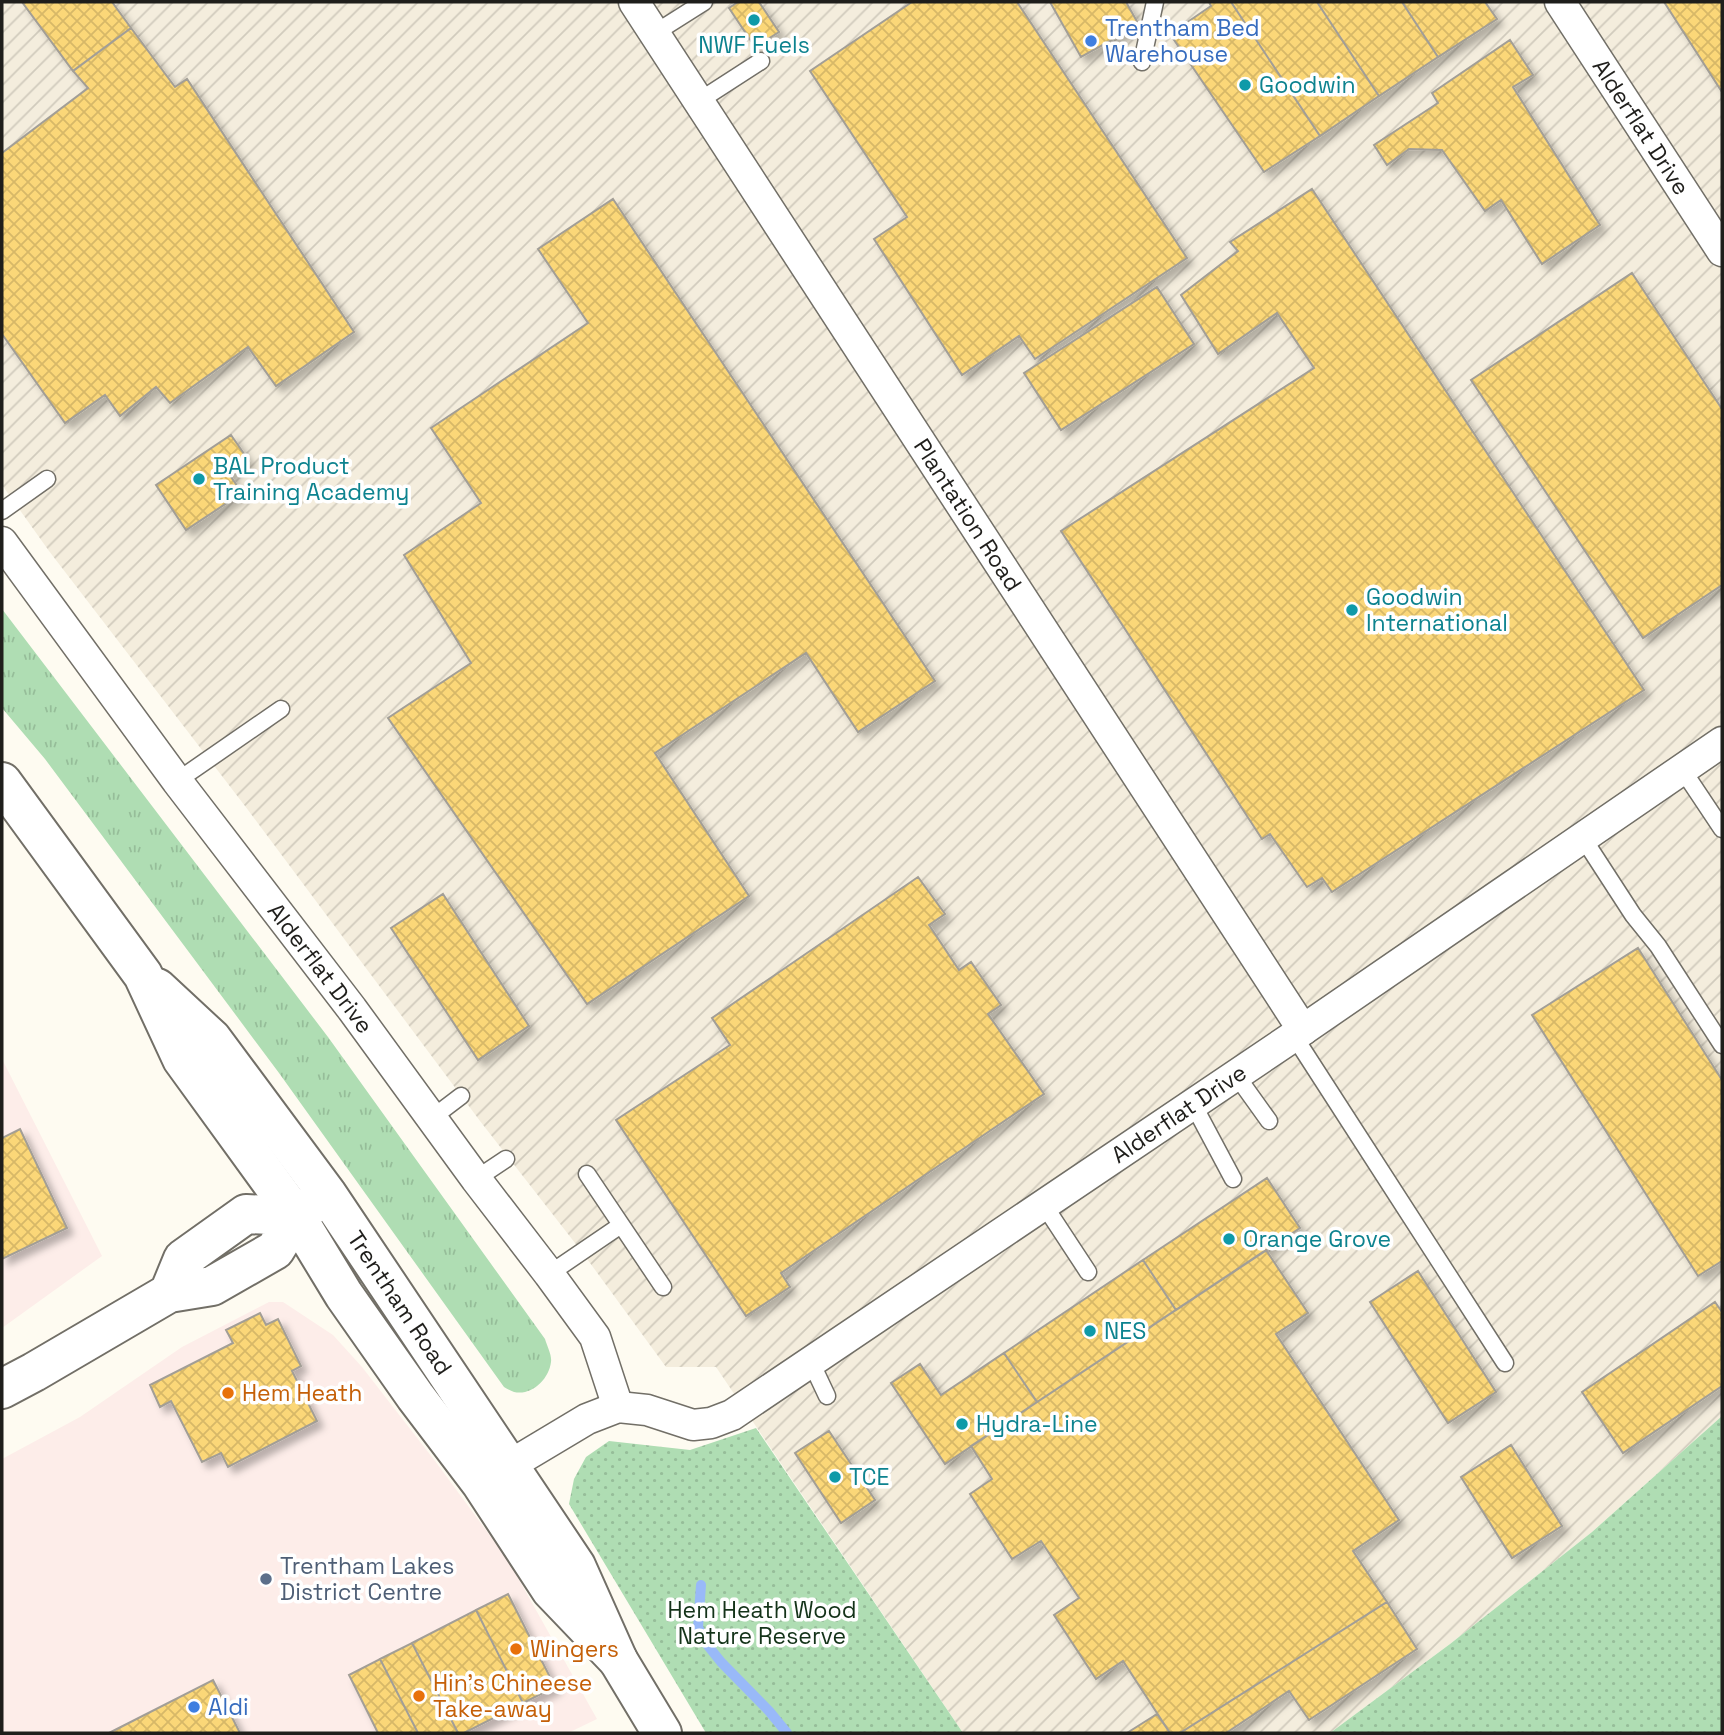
<svg xmlns="http://www.w3.org/2000/svg" width="1724" height="1735" font-family="'Space Grotesk',sans-serif">
<defs>
<pattern id="industrial-furrows" width="10" height="10" patternUnits="userSpaceOnUse" patternTransform="scale(1.75)"><rect width="10" height="10" fill="#f4eddd"/><path d="M-1 1l2-2M0 10L10 0M9 11l2-2" fill="none" stroke="#d1cbbd"/></pattern>
<pattern id="grass-tufts" width="24" height="20" patternUnits="userSpaceOnUse" patternTransform="scale(1.75)"><rect width="24" height="20" fill="#afddb3"/><path d="M3 7l-1-3M5 7V3M7 7l1-3M15 17l-1-3M17 17v-4M19 17l1-3" fill="none" stroke="#96bd99"/></pattern>
<pattern id="park-dots" width="8" height="8" patternUnits="userSpaceOnUse" patternTransform="scale(1.75)"><rect width="8" height="8" fill="#afddb3"/><path d="M2 2h.1M6 6h.1" fill="none" stroke="#96bd99" stroke-width="1.8" stroke-linecap="round"/></pattern>
<pattern id="building-cross-hatch" width="8" height="8" patternUnits="userSpaceOnUse" patternTransform="scale(1.75)"><rect width="8" height="8" fill="#fbd778"/><path d="M0 0l8 8M0 8l8-8" fill="none" stroke="#d7b867"/></pattern>
<filter id="shadow"><feDropShadow dx="6" dy="6" stdDeviation="3.5" flood-color="#0004"/></filter>
</defs>
<rect width="100%" height="100%" fill="#fefbf1"/>
<path fill="#fdede9" d="M2 1059 102 1256 2 1328Z
M269 1302H283L333 1335 362 1367 435 1461 508 1560 597 1719 568 1733H2V1459L80 1417 182 1347Z"/>
<path fill="url(#industrial-furrows)" d="M2 2H1722V1416L1592 1532 1450 1644 1330 1733H963L716 1367H666L582 1252 480 1121 245 806 49 551 2 485Z"/>
<path fill="url(#grass-tufts)" d="M2 609 328 1037 545 1339C547 1346 552 1355 551 1362 549 1379 532 1396 514 1392 511 1391 507 1389 504 1387L279 1073 45 759 2 708Z"/>
<path fill="url(#park-dots)" d="M1722 1416V1733H1330L1450 1644 1592 1532Z
M756 1428 963 1733H706L569 1504 574 1479 586 1457 609 1441 690 1450Z"/>
<g fill="none" stroke-linecap="round" stroke-linejoin="round">
<path stroke="#99b9f8" stroke-width="10" d="M701 1585 698 1627 705 1642 721 1662 769 1711 787 1733"/>
</g>
<path fill="url(#building-cross-hatch)" stroke="#a29e96" stroke-width="2" filter="url(#shadow)" d="M22 2H112L131 28 73 71Z
M738 2H759L779 32 755 47 729 8Z
M912 2H1017L1187 258 1035 359 1019 336 962 375 874 239 907 217 810 71Z
M1050 2H1126L1139 25 1081 57Z
M1209 2H1231L1320 136 1264 172 1170 34 1211 6Z
M1231 2H1317L1379 96 1320 136Z
M1317 2H1402L1438 57 1379 96Z
M1402 2H1485L1497 19 1438 57Z
M1664 2H1722V92L1666 5Z
M131 28 175 87 187 79 354 332 276 386 248 347 170 403 156 387 120 416 105 395 65 423 2 334V153L88 88 73 71Z
M1510 40 1533 75 1513 87 1600 225 1542 264 1501 200 1485 211 1442 150 1409 149 1387 165 1374 145 1438 103 1432 93Z
M1312 189 1644 690 1332 892 1322 878 1307 887 1270 834 1262 839 1061 531 1314 368 1277 313 1218 354 1181 295 1238 251 1230 242Z
M613 199 935 681 858 732 806 653 655 753 749 896 587 1004 388 718 471 663 404 555 481 503 431 428 588 323 538 249Z
M1632 273 1722 409V585L1643 638 1471 380Z
M1157 287 1194 344 1061 430 1024 373Z
M231 435 249 461 229 474 242 493 186 530 156 485Z
M918 877 945 914 929 925 959 970 971 962 1001 1005 988 1014 1044 1094 781 1273 790 1287 746 1316 616 1120 730 1045 712 1018Z
M443 894 529 1026 478 1060 391 928Z
M1638 948 1722 1080V1261L1698 1276 1532 1015Z
M20 1129 67 1228 2 1259V1138Z
M1267 1178 1300 1228 1176 1310 1143 1260Z
M1266 1250 1308 1313 1276 1334 1399 1520 1353 1551 1387 1602 1180 1733H1170L1123 1661 1096 1679 1054 1615 1079 1598 1041 1541 1012 1559 970 1494 992 1479 971 1446Z
M1143 1260 1176 1310 1037 1402 1004 1353Z
M1418 1271 1496 1392 1448 1423 1370 1302Z
M1715 1302 1722 1312V1386L1623 1453 1582 1392Z
M260 1313 266 1325 278 1319 301 1366 292 1371 317 1421 228 1467 221 1453 202 1462 171 1401 160 1407 150 1385 233 1343 226 1330Z
M1004 1353 1037 1402 945 1464 891 1383 920 1364 941 1395Z
M829 1431 875 1500 841 1523 795 1453Z
M1511 1445 1562 1526 1512 1558 1461 1477Z
M508 1594 555 1687 523 1703 476 1610Z
M1387 1602 1417 1649 1309 1720 1289 1691 1226 1733H1180Z
M476 1610 523 1703 464 1733H458L412 1643Z
M412 1643 458 1733H418L380 1659Z
M380 1659 418 1733H378L349 1675Z
M213 1680 240 1733H109Z
M1157 1714 1170 1733H1127Z"/>
<g fill="none" stroke-linecap="round" stroke-linejoin="round">
<g stroke="#726f67" stroke-width="19">
<path id="service" d="M655 33 704 2
M1142 62 1155 2
M699 101 761 61
M2 511 47 479
M1682 769 1722 829
M177 781 281 709
M1583 838 1633 915 1658 946 1722 1045
M1294 1036 1505 1363
M1236 1075 1269 1121
M1193 1104 1233 1179
M432 1118 461 1096
M587 1174 663 1287
M476 1179 506 1159
M1044 1205 1088 1272
M549 1274 621 1225
M811 1362 827 1396"/>
</g>
<g stroke="#726f67" stroke-width="33">
<g id="minor">
<path id="s1" d="M634 2 1303 1030"/>
<path id="s2" d="M1560 2 1722 251"/>
<path id="s3" d="M2 542 177 781 352 1009 476 1179 549 1274 595 1337 618 1407"/>
<path id="s4" d="M510 1465 587 1419 618 1407 647 1410 693 1425 711 1423 732 1415 1294 1036 1722 742"/>
</g>
</g>
<g stroke="#726f67" stroke-width="42">
<path id="secondary" d="M169 1293 183 1259 246 1214 296 1216
M2 1389 34 1372 169 1293 212 1286 275 1250 296 1216 320 1199"/>
</g>
<g stroke="#726f67" stroke-width="42">
<g id="primary">
<path d="M2 782 143 975 182 1059 296 1216 344 1295 415 1396 481 1483 551 1590 618 1660"/>
<path id="s5" d="M157 988 212 1039 327 1194 576 1566 618 1660 662 1733"/>
</g>
</g>
<use href="#service" stroke="#fff" stroke-width="16"/>
<use href="#minor" stroke="#fff" stroke-width="30"/>
<use href="#secondary" stroke="#fff" stroke-width="38"/>
<use href="#primary" stroke="#fff" stroke-width="38"/>
</g>
<g fill="#0f9aa8" stroke="#fff" stroke-width="2.5">
<circle cx="754" cy="20" r="7"/>
<circle cx="1245" cy="85" r="7"/>
<circle cx="199" cy="479" r="7"/>
<circle cx="1352" cy="610" r="7"/>
<circle cx="1229" cy="1239" r="7"/>
<circle cx="1090" cy="1331" r="7"/>
<circle cx="962" cy="1424" r="7"/>
<circle cx="835" cy="1477" r="7"/>
</g>
<g fill="#3f7fe0" stroke="#fff" stroke-width="2.5">
<circle cx="1091" cy="41" r="7"/>
<circle cx="194" cy="1707" r="7"/>
</g>
<g fill="#e8710a" stroke="#fff" stroke-width="2.5">
<circle cx="228" cy="1393" r="7"/>
<circle cx="516" cy="1649" r="7"/>
<circle cx="419" cy="1696" r="7"/>
</g>
<circle fill="#5c6f8a" stroke="#fff" stroke-width="2.5" cx="266" cy="1579" r="7"/>
<g text-anchor="middle" stroke-width="7" stroke-linejoin="round" paint-order="stroke">
<g font-size="23" fill="#366cbe" stroke="#fff" text-anchor="start">
<text x="1105" y="36">Trentham Bed<tspan x="1105" dy="26">Warehouse</tspan></text>
<text x="208" y="1715">Aldi</text>
</g>
<g font-size="23" fill="#0d838f" stroke="#fff" text-anchor="start">
<text x="754" y="53" text-anchor="middle">NWF Fuels</text>
<text x="1259" y="93">Goodwin</text>
<text x="213" y="474">BAL Product<tspan x="213" dy="26">Training Academy</tspan></text>
<text x="1366" y="605">Goodwin<tspan x="1366" dy="26">International</tspan></text>
<text x="1243" y="1247">Orange Grove</text>
<text x="1104" y="1339">NES</text>
<text x="976" y="1432">Hydra-Line</text>
<text x="849" y="1485">TCE</text>
</g>
<g font-size="23" fill="#1f1e1b" stroke="#fff">
<text dy="8" stroke="none"><textPath href="#s2" startOffset="149">Alderflat Drive</textPath></text>
<text dy="8" stroke="none"><textPath href="#s1" startOffset="612">Plantation Road</textPath></text>
<text dy="8" stroke="none"><textPath href="#s3" startOffset="532">Alderflat Drive</textPath></text>
<text dy="8" stroke="none"><textPath href="#s4" startOffset="780">Alderflat Drive</textPath></text>
<text dy="8" stroke="none"><textPath href="#s5" startOffset="399">Trentham Road</textPath></text>
</g>
<g font-size="23" fill="#c56008" stroke="#fff" text-anchor="start">
<text x="242" y="1401">Hem Heath</text>
<text x="530" y="1657">Wingers</text>
<text x="433" y="1691">Hin's Chineese<tspan x="433" dy="26">Take-away</tspan></text>
</g>
<g font-size="23" fill="#4e5e75" stroke="#fff" text-anchor="start">
<text x="280" y="1574">Trentham Lakes<tspan x="280" dy="26">District Centre</tspan></text>
</g>
<g font-size="23" fill="#143319" stroke="#fff">
<text x="762" y="1618">Hem Heath Wood<tspan x="762" dy="26">Nature Reserve</tspan></text>
</g>
</g>
<rect width="1724" height="1735" fill="none" stroke="#1f1e1b" stroke-width="7"/>
</svg>
